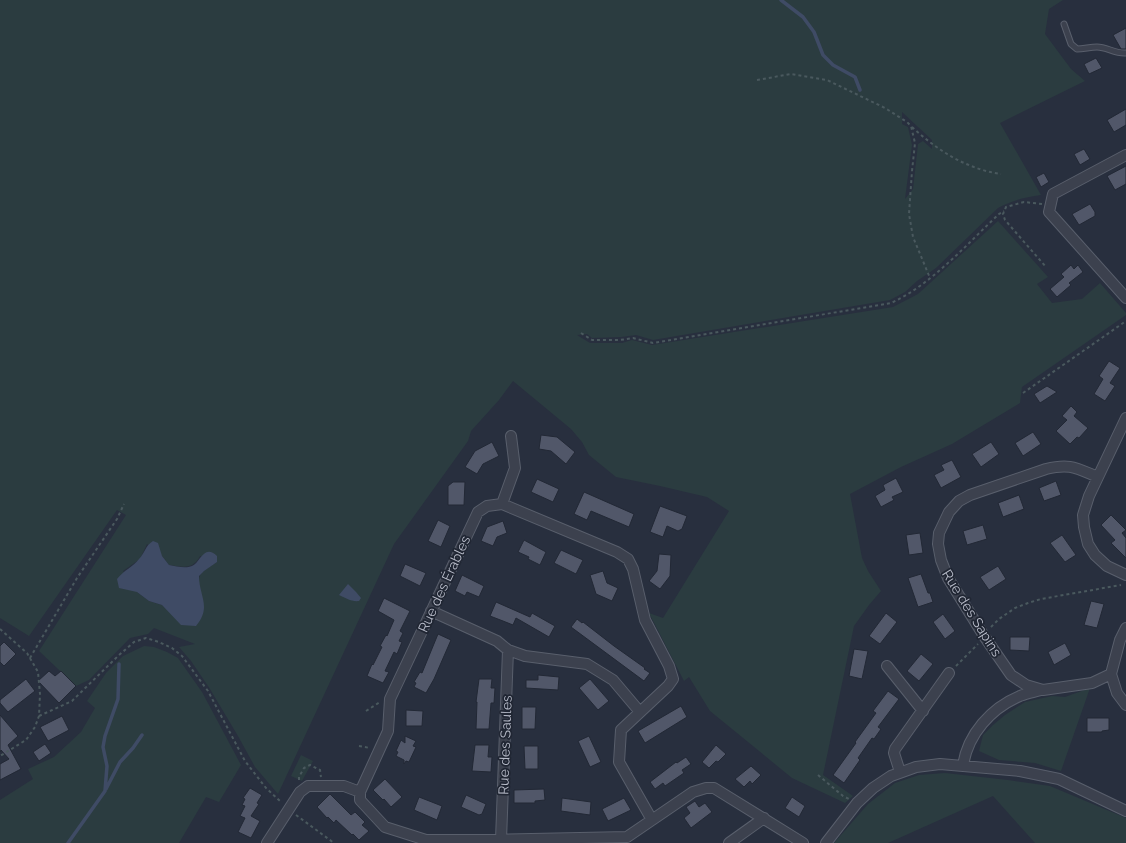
<svg xmlns="http://www.w3.org/2000/svg" width="1126" height="843" font-family="Raleway,sans-serif">
<rect width="100%" height="100%" fill="#282f3e"/>
<path fill="#2b3c40" fill-rule="evenodd" d="M0 0H1063L1049 9 1045 34 1071 69 1085 81 1000 123 1041 195C1025 197 1011 201 998 208L936 268 917 281 905 292 890 300 653 340 636 335 621 337 592 338 587 334 577 335 590 343H622L632 340 652 345 893 307 918 294 998 221 1048 277 1037 284 1052 303 1082 299 1100 283 1126 313V315L1022 387 1020 403 952 444 901 467 850 494 862 558 868 571 881 591 869 605 854 626 823 775 853 796 845 803 792 778 710 711 689 677 684 681 649 613 663 618 729 511 707 497 660 486 616 477 589 455 582 442 571 429 513 381 499 400 471 431 468 441 394 544 278 794 255 767 238 736 210 689 191 661 179 647 195 644 154 628 148 634 130 638 89 680 76 686 39 651 126 515 117 510 29 636 0 618ZM902 112 932 140V149L923 141 918 144 913 189 905 199 912 145 908 127 902 124ZM147 544 162 556 169 565C183 567 193 570 200 556L217 562C210 567 199 571 199 580L170 612 162 605 149 601 137 592 123 571 140 559Z
M144 646 154 647 167 652 178 658 202 692 241 765 219 802 206 797 179 843H0V800L33 779 28 769 54 757 81 732 95 708 87 701 106 673 123 656Z
M1090 688 1061 771 1035 763 999 760 979 751 983 735 993 725 1005 715 1025 702 1052 696 1065 697Z
M301 755 313 761 302 781 291 776Z
M945 773 1008 780 1050 786 1126 818V843H1035L993 796 888 843H834L868 804 895 783 919 775Z"/>
<path fill="#3f4b65" d="M153 541 158 543 162 556 169 565C176 566 185 569 192 566 200 563 204 543 217 556V562L204 571 199 576C199 596 212 607 196 626L181 625 162 605 149 601 137 592 119 588 117 579C124 570 133 567 139 559 145 553 145 546 153 541Z
M348 584 356 592 361 598 359 601C352 602 345 598 339 595Z"/>
<g fill="none" stroke-linecap="round" stroke-linejoin="round">
<path stroke="#3f4b65" stroke-width="3.5" d="M781 0 803 17 814 32 823 55 833 65 855 77 860 90
M106 789 120 762 133 748 142 735
M68 843 105 791 107 766 103 747 105 736 118 699 119 664"/>
</g>
<path fill="#515769" stroke="#222835" d="M1126 28V49H1121L1113 35Z
M1096 58 1102 68 1089 74 1084 64Z
M1126 109V125L1114 132 1107 120Z
M1084 149 1090 159 1080 165 1074 154Z
M1126 166V184L1115 190 1107 176Z
M1044 173 1049 182 1041 187 1036 177Z
M1090 204 1095 212V216L1079 225 1072 214Z
M1071 265 1074 269 1078 265 1083 272 1069 283 1071 285 1057 297 1050 289 1064 277 1061 274Z
M1109 361 1120 368 1110 383 1115 386 1105 401 1094 394 1103 379 1099 376Z
M1047 386 1057 392 1040 403 1034 394Z
M1071 406 1077 412 1074 416 1088 428 1079 438 1077 437 1070 444 1056 431 1067 420 1062 416Z
M1033 432 1041 444 1023 456 1015 443Z
M541 435 557 437 575 452 566 464 551 451 539 449Z
M492 442 499 456 483 464 477 474 465 467 475 451Z
M991 442 999 454 981 467 972 454Z
M952 460 961 477 941 488 934 475 944 470 941 465Z
M896 478 903 492 892 497 894 500 881 507 875 496 885 490 883 485Z
M537 479 559 489 553 502 531 492Z
M1056 481 1061 495 1044 501 1039 488Z
M453 482H465L464 505H448V486Z
M584 492 634 514 629 527 591 511 587 520 574 514Z
M1019 495 1024 509 1003 517 998 503Z
M660 506 687 516 682 529 678 531 667 526 663 537 650 532Z
M1111 515 1126 530 1122 533 1126 538V558L1111 543 1115 540 1101 525Z
M438 520 450 526 441 547 428 541Z
M503 521 507 533 497 537 493 546 481 541 487 527Z
M983 525 987 539 967 545 963 531Z
M920 533 923 553 909 555 906 535Z
M1062 535 1076 555 1065 562 1050 543Z
M524 540 546 552 540 565 528 559 529 557 518 552Z
M561 550 583 560 576 574 554 563Z
M659 554 671 555 670 576 660 589 649 581 657 571Z
M405 564 426 573 420 586 400 576Z
M998 566 1006 579 989 590 980 577Z
M603 571 607 583 618 588 612 601 596 594 590 575Z
M921 574 928 593H930L933 602 918 607 908 578Z
M462 575 484 586 479 597 467 592 465 596 455 591Z
M384 598 410 611 400 631 403 633 399 641 402 642 397 654 394 652 385 671 389 672 383 683 367 676 372 664 373 665 382 647 380 646 386 635 387 636 394 620 378 611Z
M1091 601 1104 604 1097 628 1084 625Z
M496 602 530 617 532 613 555 626 549 637 516 618 513 625 503 621 490 616Z
M886 613 897 622 880 644 869 636Z
M943 614 955 631 945 639 933 622Z
M577 619 582 623 583 622 614 646 645 668 644 669 650 673 644 681 571 627Z
M438 634 451 640 434 679 426 693 414 687 416 683 414 682 420 672 422 673Z
M1010 637H1030L1029 651 1010 650Z
M4 642 16 654 4 666 0 662V646Z
M1065 643 1071 655 1054 665 1048 652Z
M854 649 868 651 862 679 849 676Z
M921 654 933 664 919 681 907 671Z
M49 671 55 676 61 671 76 686 59 703 38 681Z
M538 675 559 677 558 690 526 688V680H538Z
M26 679 35 691 8 712 0 703V700Z
M479 679H492L491 688H495L494 703H491L489 729H476L477 702H476Z
M590 679 609 701 598 710 579 688Z
M888 691 899 699 878 727 881 729 874 739 872 738 858 758 860 760 844 783 833 775 856 743 855 742 876 713 873 711Z
M681 706 687 717 645 743 638 731Z
M522 707H536L535 729H522Z
M406 710 423 711 422 726H406Z
M0 715 18 736 8 745 21 769 0 780V764L9 759 1 750 0 752Z
M62 716 69 730 48 741 40 727Z
M1087 718H1109V730L1102 731V732H1087Z
M405 736 416 741 413 746 416 747 409 762 406 761 404 764V760L396 756 398 752 396 751 401 740 405 743Z
M589 736 601 762 590 767 578 741Z
M45 744 51 753 39 761 33 752Z
M475 745H489L488 757H492L491 772 472 771Z
M716 745 726 754 718 762 716 761 709 768 702 762Z
M524 746H538V769H525Z
M686 757 691 764 682 770 684 773 665 786 663 783 655 789 650 782 676 762 677 763Z
M751 766 761 775 752 784 750 781 744 787 735 779Z
M385 779 402 797 391 807 384 799 383 800 373 790Z
M250 788 262 795 257 803 259 804 251 816 260 821 251 838 238 832 245 818 240 816 245 806 242 805 245 799 243 798Z
M544 789 545 800 535 801V803H514V790Z
M330 794 351 815 355 812 365 822 362 825 369 831 359 840 353 834 352 835 336 820 334 823 328 817 327 818 317 807Z
M466 795 486 804 482 814 479 815 461 807Z
M419 797 442 806 437 820 414 810Z
M792 797 805 806 799 817 785 808Z
M562 798 591 802 590 815 561 811Z
M624 798 631 810 608 821 602 809Z
M695 801 699 807 705 803 712 812 691 828 684 818 690 813 686 807Z"/>
<g fill="none" stroke-linecap="round" stroke-linejoin="round">
<g stroke="#595f6c" stroke-width="7">
<path id="lane" d="M1064 24 1071 44 1077 49C1084 49 1090 47 1097 47 1107 47 1115 54 1126 53"/>
</g>
<g stroke="#595f6c" stroke-width="12">
<path id="street" d="M1126 155 1053 194 1049 212 1126 298
M1126 418 1089 496 1083 515 1084 527 1088 544 1095 555 1107 566 1126 575
M1098 477C1076 468 1070 463 1046 469L970 495 959 501 949 512 939 533 938 544 941 560 948 578 984 636 1011 675 1026 685 1043 690 1092 683 1111 674
M502 504 515 468 511 436
M431 611 497 641 508 650 525 656 587 664 613 680 640 712
M887 666 923 711
M1111 674 1120 640 1126 628
M1111 674 1117 693 1126 705
M963 765C968 734 991 708 1020 696 1026 693 1034 692 1041 690
M900 772 894 753 895 749 949 673
M652 820 619 762 621 730 668 686 673 679 669 666 645 620 633 569 628 559 617 552 502 504 487 506 478 512 390 699 388 731 360 792V800L385 827 426 840H488L627 837 693 792 706 788H714L803 843
M501 840 508 650
M267 843 300 792 308 786H344L360 792
M729 843 764 818
M826 843 857 803 873 788 891 776 916 767 940 764 1020 771 1059 779 1126 811"/>
</g>
<path stroke="#4a595e" stroke-width="2" stroke-dasharray="3 3" stroke-linecap="butt" d="M757 80 791 74 827 80 885 108 907 122 911 126 915 143 912 171 909 214 913 237 930 278
M912 127C937 150 966 169 1001 174
M1042 204 1024 202 1006 207 1003 214 1005 220 1046 267
M581 333 592 340H620L633 338 653 343 891 303C931 285 967 244 999 214L1004 211
M1023 393 1126 321
M991 627 999 619 1015 608 1028 603 1041 599 1121 585
M0 629 27 653 38 672 40 694 39 716 35 727 26 740 0 756
M30 658 77 578 117 519 124 504
M956 666 978 644
M366 711 380 702
M39 716 72 701 118 656 134 642 146 638 159 642 172 648 182 656 208 691 245 761 266 788 281 802
M359 746 370 748
M818 775 843 796 849 799
M299 780V777L304 768 310 765 320 770 321 777
M296 815 334 843"/>
<use href="#lane" stroke="#3c414e" stroke-width="5"/>
<use href="#street" stroke="#3c414e" stroke-width="10"/>
</g>
<g text-anchor="middle" stroke-width="3.5" stroke-linejoin="round" paint-order="stroke">
<g font-size="14" fill="#b8bcc9" stroke="#202633">
<text transform="translate(444 584) rotate(-65)" y="5">Rue des Érables</text>
<text transform="translate(972 613) rotate(58)" y="5">Rue des Sapins</text>
<text transform="translate(505 745) rotate(-88)" y="5">Rue des Saules</text>
</g>
</g>
</svg>
